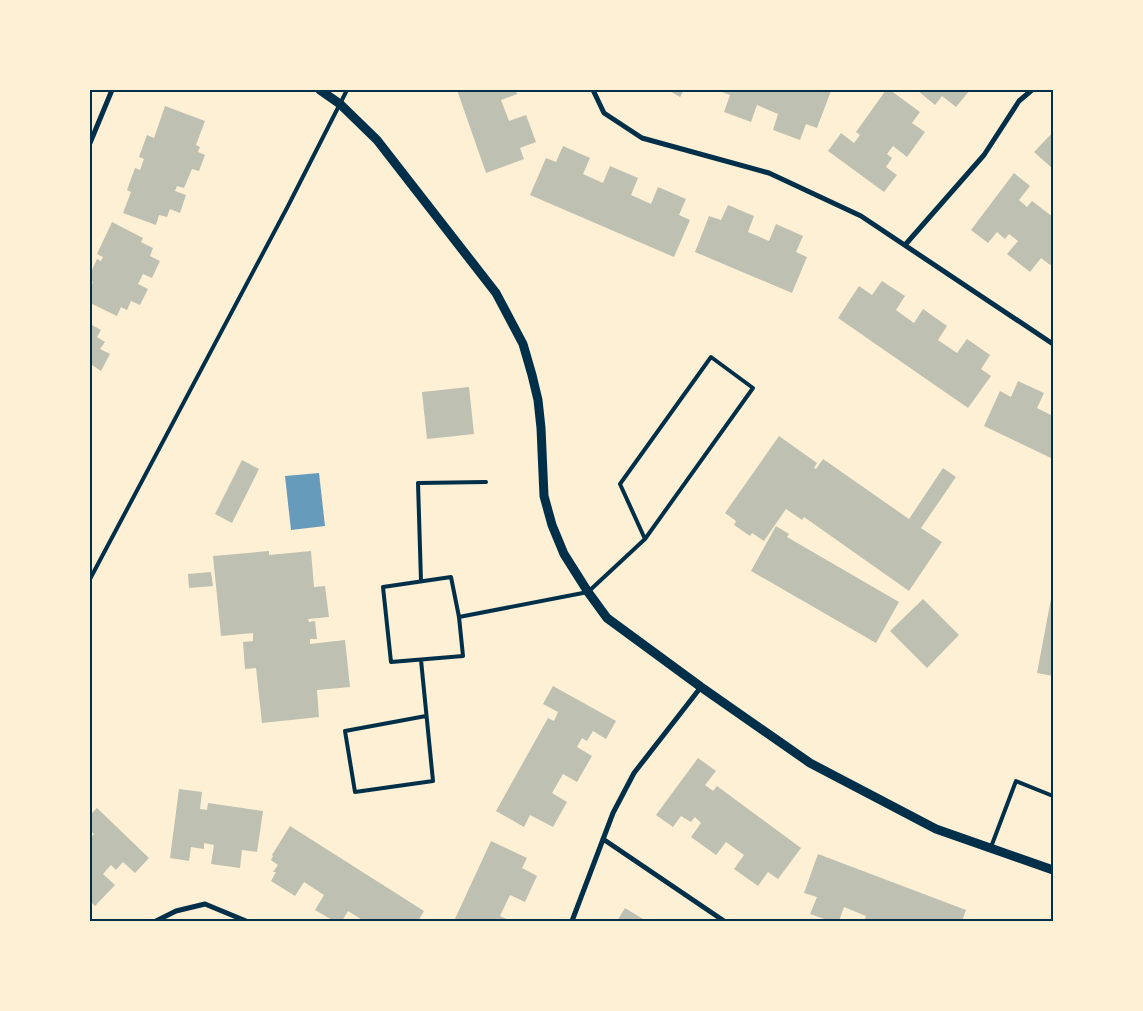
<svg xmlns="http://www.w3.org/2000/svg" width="1143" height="1011" font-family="Commissioner,sans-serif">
<rect width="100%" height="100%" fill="#fdf0d5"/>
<path fill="#669bbc" d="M319 473 325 526 291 530 285 476Z"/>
<path fill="#bec0b2" d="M457 90H516L517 94 501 100 509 121 526 115 536 142 520 148 524 159 486 173Z
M668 90H684L680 97Z
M717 90H828L831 91 817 128 806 124 800 140 773 130 778 114 757 105 751 122 724 112 730 95Z
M886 90H890L920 112 912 123 925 132 907 157 893 146 887 154 892 158 886 167 897 175 884 192 828 151 841 133 854 143 860 135 856 132Z
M917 90H970L956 107 942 96 935 105Z
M165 106 205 121 196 145 200 147 198 152 205 155 199 171 192 169 184 188 177 186 175 191 186 195 180 213 170 209 167 217 159 215 156 225 123 213 131 192 127 190 135 168 140 170 144 159 139 157 147 135 154 138Z
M1053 132V169L1034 152Z
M563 146 590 158 583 174 603 183 610 166 638 178 631 195 651 204 658 187 686 199 679 215 690 220 674 257 530 195 546 158 556 162Z
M1014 173 1030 186 1019 200 1027 207 1032 201 1053 217V262L1050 265 1041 258 1030 272 1007 254 1018 241 1009 234 1005 239 997 232 988 243 971 230Z
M728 205 754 216 748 232 769 241 776 224 803 236 796 252 807 257 792 293 695 252 709 216 721 220Z
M112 222 143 238 141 242 153 248 150 256 160 261 152 278 143 274 138 284 148 289 140 305 131 301 127 310 121 307 117 316 90 303V288L93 282 90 281V274L97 259 101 261 103 257 97 254Z
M882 281 905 296 896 310 914 323 923 309 947 326 938 340 957 353 967 339 990 355 981 369 991 376 968 408 838 318 859 286 872 295Z
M90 324 101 330 97 337 105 342 100 349 110 354 101 371 92 365 90 369Z
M1018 381 1044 393 1037 408 1053 416V459L984 426 1000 391 1011 397Z
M469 387 474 434 427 439 422 392Z
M779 436 817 463 814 468 816 469 823 459 909 519 943 468 956 477 921 528 942 542 909 591 804 517 802 520 786 509 764 541 752 533 750 536 734 525 736 521 725 513Z
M242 460 259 469 232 523 215 514Z
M776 526 789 534 787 537 899 602 876 643 751 571Z
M269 551V555L311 551 314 587 325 586 329 617 308 619 309 622 315 621 317 639H310V644L345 640 350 687 317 690 319 717 262 723 256 668 245 669 243 642 253 641V633L221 636 213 556Z
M211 572 213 586 189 588 188 574Z
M923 599 959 635 927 668 890 631Z
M1051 599 1053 600V676L1037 673Z
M553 686 616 721 606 739 593 731 587 741 582 738 577 747 592 756 577 782 563 774 552 793 567 802 553 827 530 815 524 827 496 811 548 718 554 721 558 712 543 704Z
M698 758 716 771 705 785 713 791 717 786 801 848 778 879 768 872 758 886 734 869 744 855 726 842 716 855 691 837 701 823 695 817 691 822 681 816 673 827 656 815Z
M179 789 202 792 200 809 207 810 208 803 263 811 257 852 242 850 240 868 211 864 214 845 204 843V849L191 847 189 861 170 858Z
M97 808 149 858 135 873 123 862 116 870 111 865 103 874 115 885 95 906 90 901V838L94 834 90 831V815Z
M290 826 424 911 418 921H364L348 911 342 921H334L315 910 324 895 304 882 295 896 271 881 276 872H273L278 865 271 860 273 856 272 855Z
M491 841 527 858 522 868 537 876 525 902 510 895 500 916 511 921H454Z
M818 854 966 910 962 921H864L866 916 844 907 839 921H830L810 914 817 897 804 893Z
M625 908 643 919 641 921H617Z"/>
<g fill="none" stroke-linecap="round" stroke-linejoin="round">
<path stroke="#003049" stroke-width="4" d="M90 579 288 206 347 90
M421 581 418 483 486 482
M459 617 463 656 391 662 383 587 451 577 459 617 588 592 645 539 753 388 711 357 620 484 645 539
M421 660 433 781 355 792 345 731 426 716
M991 847 1016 781 1053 796"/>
<path stroke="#003049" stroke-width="5" d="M593 90 604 113 642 138 769 173 861 216 1053 344
M90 143 112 90
M905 245 984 155 1019 101 1032 90
M603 839 724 921
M156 921 176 911 205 904 246 921
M572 921 613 813 634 773 701 687"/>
<path stroke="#003049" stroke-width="9" d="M320 90 340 104 377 140 496 293 523 344 532 375 538 400 541 428 544 496 552 525 564 554 588 592 607 618 701 687 810 763 936 829 1053 870"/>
</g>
<rect width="1143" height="1011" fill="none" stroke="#fdf0d5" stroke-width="182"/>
<rect x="91" y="91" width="961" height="829" fill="none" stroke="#003049" stroke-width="2"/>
</svg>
